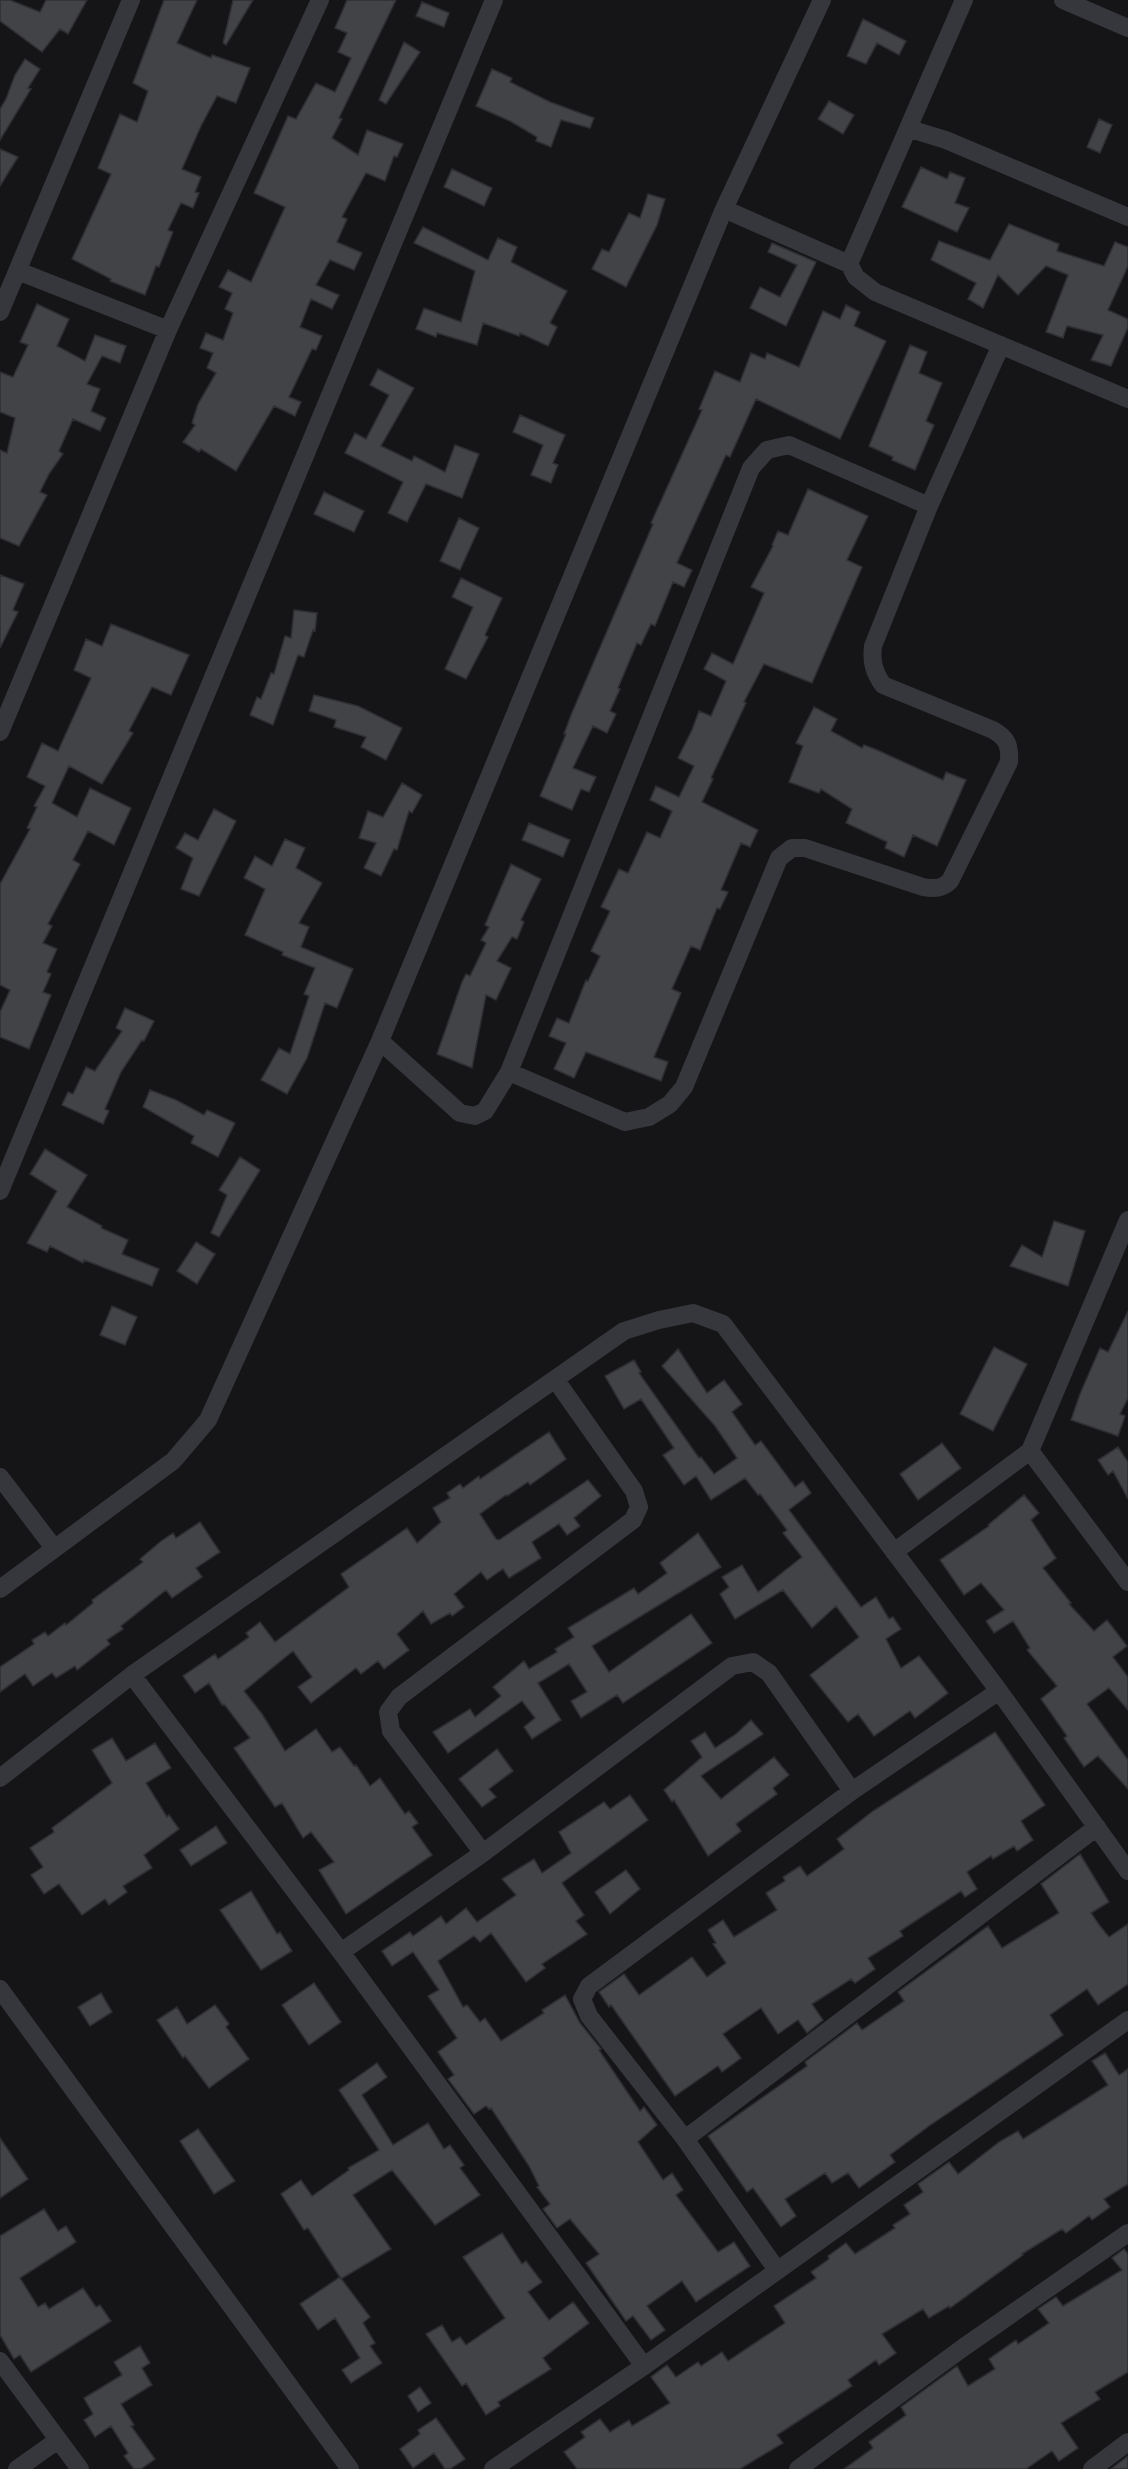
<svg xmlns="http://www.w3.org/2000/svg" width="1128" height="2469" font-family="'Fira Sans Condensed',sans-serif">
<rect width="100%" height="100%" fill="#151517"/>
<path fill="#414347" stroke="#2f2f33" stroke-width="1.5" d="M0 0H10L40 12 46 0H87L68 34 60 29 42 52 0 21Z
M164 0H197L177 43 211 58 212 55 250 68 236 103 217 96 201 126 182 169 201 177 195 192 199 193 193 208 181 203 168 230 173 232 159 267 156 266 145 295 110 281 111 279 72 259 111 174 98 168 120 114 137 122 148 91 133 83Z
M233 0H253L226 45 223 43Z
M347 0H396L339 118 342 119 332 138 358 155 367 130 403 144 397 157 394 156 385 181 366 173 342 217 347 219 337 242 362 253 354 270 330 260 316 285 339 295 332 309 311 299 300 327 322 336 316 350 312 349 289 397 301 402 295 416 274 406 236 471 201 449 199 452 183 442 195 425 192 423 198 404 216 373 207 368 213 353 200 348 206 333 223 340 233 313 225 309 232 293 219 287 228 270 251 282 285 207 254 193 288 116 296 119 316 83 335 92 351 58 338 52 347 33 335 28Z
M422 2 449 13 444 27 416 16Z
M863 19 906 41 899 55 877 43 866 64 847 56Z
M404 42 420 52 386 104 379 100Z
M25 59 40 69 28 88 31 89 0 140V109L6 99 15 75Z
M492 69 512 78 510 82 550 102 594 118 590 128 561 120 551 147 536 141 537 137 510 121 476 106Z
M829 101 854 115 843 134 818 119Z
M1099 119 1112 125 1100 153 1087 147Z
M0 149 18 157 0 186Z
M921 167 947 179 950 172 965 178 955 203 969 208 957 232 902 207Z
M452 169 492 188 484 206 444 187Z
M648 194 665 199 657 225 626 287 592 269 602 249 609 252 629 213 640 218Z
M1009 224 1059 244 1057 251 1104 266 1115 242 1128 247V266L1108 310 1128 319V327L1111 366 1091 360 1103 335 1067 326 1063 338 1046 332 1068 275 1046 266 1018 295 998 275 983 308 968 299 976 283 931 260 939 241 990 260Z
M423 227 488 260 498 238 517 247 511 262 567 291 550 323 557 327 548 346 520 333 519 336 483 323 477 345 437 333 436 337 416 329 424 308 461 322 475 271 414 243Z
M772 243 816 262 786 326 750 308 760 287 780 297 797 265 768 252Z
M37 304 69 319 57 346 85 361 95 335 126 346 120 363 102 356 87 384 100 389 91 411 106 418 100 431 73 419 59 451 63 454 49 474 40 492 47 495 19 546 0 538V450L7 453 15 418 0 412V372L13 377 28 345 20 342Z
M846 305 860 312 854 326 886 341 840 439 756 399 730 457 726 455 677 563 692 570 684 587 673 582 655 626 651 624 641 645 637 643 618 688 620 689 610 711 616 714 607 733 593 726 573 768 596 777 589 792 581 789 572 810 540 796 566 734H564L571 715 653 524 651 523 702 410 699 409 715 371 740 382 751 353 765 359 767 353 799 367 823 311 840 319Z
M910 345 927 352 919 373 942 383 926 421 934 425 915 470 892 460 893 457 869 446Z
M378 369 414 388 381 446 412 461 414 456 445 472 455 445 479 454 462 498 426 484 407 522 388 513 403 482 345 453 355 433 366 439 389 395 370 385Z
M520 415 565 435 553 463 558 465 551 483 531 475 543 445 513 432Z
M808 489 868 516 847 560 862 567 812 683 764 664 744 702 746 703 711 778 713 779 702 802 758 830 750 847 741 843 721 890 728 892 720 909 717 908 700 950 691 946 672 989 681 993 654 1057 668 1062 661 1081 586 1052 574 1078 554 1069 566 1043 549 1036 557 1018 569 1023 586 980 588 981 600 956 591 951 610 911 601 907 619 869 628 873 647 832 660 838 672 811 650 800 656 786 679 797 694 766 678 758 692 730 699 711 711 716 726 681 704 669 712 653 733 664 764 593 751 587 773 546 772 545 778 531 788 535Z
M324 492 364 511 354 532 314 514Z
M459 518 479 528 460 570 440 561Z
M0 575 24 584 13 610 18 612 0 648Z
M461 578 502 598 485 635 488 637 466 679 445 669 473 607 452 597Z
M294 610 317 613 315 631 313 630 304 657 298 655 273 725 250 715 257 697 261 699 271 673 274 674 285 636 291 638Z
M111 624 189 655 171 695 152 687 129 731 133 733 102 784 69 766 52 803 77 817 90 788 131 808 114 845 88 831 73 860 80 864 48 924 52 926 43 943 57 949 47 972 51 974 43 992 51 995 29 1049 0 1037V1012L10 990 0 985V884L30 829 27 828 37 807 34 806 45 786 27 777 42 743 58 751 91 678 74 670 86 639 102 646Z
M314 695 358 706 402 728 386 760 361 747 366 737 334 727 336 720 309 711Z
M814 707 837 719 831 731 862 748 864 745 877 750 943 780 946 772 966 780 937 846 913 835 904 857 885 848 887 842 846 823 852 809 821 789 819 793 789 782 803 746 796 743Z
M402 783 422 795 412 813 409 811 397 850 394 849 381 876 364 868 376 843 359 838 368 811 383 817Z
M214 809 236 821 199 896 181 889 193 858 176 848 185 833 198 840Z
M529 823 570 840 563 857 522 840Z
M285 839 305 848 296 868 322 883 299 923 309 927 301 947 353 969 337 1008 325 1003 307 1058 287 1094 261 1080 279 1048 290 1054 309 996 304 994 315 968 282 955 283 952 245 935 265 889 244 878 255 856 272 866Z
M511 864 541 879 521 920 524 922 517 939 512 937 497 961 511 968 496 1000 486 995 472 1068 437 1054 462 982 466 974 470 976 486 943 481 940 489 927 485 925Z
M125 1008 154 1021 144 1041 142 1040 121 1072 105 1109 109 1111 103 1124 62 1105 68 1092 73 1094 86 1067 95 1071 122 1031 116 1028Z
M150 1090 176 1100 204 1115 207 1110 235 1123 218 1157 191 1143 194 1136 143 1107Z
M45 1149 87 1175 67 1207 102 1226 101 1228 128 1240 122 1254 159 1269 152 1286 84 1260 83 1263 50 1246 47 1252 27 1243 57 1191 30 1174Z
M240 1157 260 1170 219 1237 211 1233 227 1195 219 1190Z
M1054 1221 1085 1231 1068 1286 1010 1266 1022 1245 1042 1257Z
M196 1242 215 1254 197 1284 177 1271Z
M112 1306 137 1317 125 1345 100 1335Z
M1128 1311V1398L1120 1414 1125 1416 1118 1436 1071 1420 1080 1394 1100 1348 1108 1352Z
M994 1347 1027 1364 993 1431 960 1414Z
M678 1349 707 1393 724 1380 742 1404 732 1412 755 1445 761 1441 795 1487 803 1481 811 1493 789 1510 861 1607 876 1597 889 1619 893 1617 901 1629 886 1639 901 1668 919 1656 948 1693 915 1718 910 1711 874 1736 858 1714 848 1722 810 1675 859 1637 836 1606 812 1628 783 1590 735 1619 720 1594 729 1587 722 1577 742 1565 758 1592 802 1557 783 1533 787 1530 760 1494 758 1495 745 1478 711 1500 696 1476 684 1485 663 1455 674 1448 641 1399 624 1409 605 1376 634 1360 641 1372 639 1373 699 1458 701 1457 714 1474 737 1458 715 1426 662 1366Z
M549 1432 566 1459 530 1485 528 1482 507 1496 506 1495 480 1514 496 1539 499 1540 588 1480 601 1496 574 1518 580 1526 567 1535 559 1524 532 1542 541 1558 509 1578 503 1569 487 1580 481 1572 454 1594 464 1607 452 1616 450 1613 431 1624 423 1611 397 1634 409 1650 384 1669 378 1661 361 1674 356 1668 311 1703 298 1687 312 1677 293 1651 244 1691 262 1714 285 1751 316 1729 332 1752 340 1747 354 1766 356 1765 370 1786 380 1778 405 1814 409 1811 418 1823 412 1827 432 1855 346 1914 319 1870 334 1862 311 1832 303 1838 282 1803 275 1807 234 1748 250 1738 224 1704 222 1705 209 1683 195 1693 183 1676 215 1654 218 1659 249 1637 246 1633 260 1622 275 1642 349 1587 341 1574 407 1528 417 1543 441 1522 433 1508 450 1498 447 1493 460 1484 463 1488 479 1476 480 1479Z
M942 1443 961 1468 918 1500 900 1474Z
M1118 1447 1128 1462V1499L1113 1471 1108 1475 1098 1460Z
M1024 1495 1039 1513 1031 1520 1056 1558 1043 1568 1071 1603 1069 1604 1094 1631 1107 1620 1127 1646 1113 1657 1128 1677V1710L1109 1688 1087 1704 1128 1760V1789L1098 1756 1084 1767 1064 1738 1067 1736 1041 1699 1057 1686 1027 1650 1030 1648 1013 1621 994 1633 986 1621 1004 1610 981 1583 964 1595 940 1560 989 1526 988 1525Z
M200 1522 220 1552 196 1568 202 1577 172 1598 166 1590 121 1626 123 1629 107 1640 110 1644 77 1670 75 1666 56 1678 52 1673 33 1686 25 1674 0 1692V1667L34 1644 32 1640 45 1632 48 1636 65 1623 66 1625 93 1603 92 1600 143 1562 140 1559 160 1542 173 1533 176 1538Z
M698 1533 721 1567 592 1646 609 1672 691 1614 712 1643 623 1703 617 1695 581 1718 571 1701 587 1692 569 1664 538 1683 561 1720 532 1739 524 1727 535 1718 522 1701 448 1753 433 1732 470 1709 475 1717 501 1696 493 1687 524 1661 529 1669 557 1652 555 1649 574 1637 568 1628 634 1588 638 1594 667 1573 660 1563Z
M751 1720 763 1734 701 1776 721 1799 774 1757 789 1775 773 1788 777 1794 736 1824 741 1831 708 1856 674 1800 672 1802 664 1790 702 1757 691 1741 705 1732 715 1748 736 1734Z
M995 1732 1045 1805 1021 1821 1033 1840 1017 1851 1014 1846 993 1859 991 1856 967 1872 977 1889 965 1897 961 1891 900 1931 903 1936 868 1958 875 1969 855 1983 851 1979 812 2004 823 2020 807 2033 798 2020 778 2034 761 2008 723 2034 741 2058 722 2072 718 2066 675 2096 611 2005 609 2007 599 1992 624 1974 639 1995 692 1957 707 1977 726 1963 713 1944 716 1943 708 1930 723 1920 734 1937 777 1910 766 1893 785 1881 783 1877 800 1866 807 1876 844 1849 837 1839 873 1811Z
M112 1738 126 1761 155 1743 171 1768 146 1783 167 1817 169 1815 179 1829 144 1855 152 1868 123 1886 127 1892 109 1905 105 1899 82 1915 59 1884 44 1894 31 1875 43 1867 30 1848 54 1832 52 1828 112 1783 92 1750Z
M497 1749 513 1771 489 1789 496 1797 482 1807 459 1779Z
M630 1795 648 1820 562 1883 584 1915 576 1921 587 1934 542 1964 545 1968 526 1982 491 1933 480 1942 474 1936 438 1961 463 2007 467 2005 480 2022 485 2018 501 2041 544 2013 542 2010 565 1995 580 2023 601 2049 599 2050 640 2111 644 2107 657 2125 638 2142 663 2180 672 2173 683 2190 676 2195 718 2252 734 2242 750 2266 696 2302 682 2281 647 2306 665 2330 651 2340 633 2316 626 2321 586 2263 599 2254 570 2219 557 2228 543 2209 550 2204 537 2187 539 2186 529 2166 491 2108 489 2109 486 2106 474 2114 448 2079 454 2075 438 2052 457 2038 428 1996 439 1990 413 1952 392 1966 382 1951 410 1932 413 1936 441 1916 446 1924 466 1908 477 1922 516 1895 502 1879 534 1859 542 1873 571 1853 559 1832 604 1802 610 1809Z
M216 1826 227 1843 191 1866 180 1850Z
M1080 1854 1109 1902 1091 1913 1100 1926 1109 1937 1128 1924V1984L1098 2005 1087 1989 1050 2015 1063 2035 929 2126 890 2155 895 2162 859 2188 848 2173 832 2183 825 2173 785 2199 796 2216 781 2227 753 2188 747 2192 708 2136 807 2066 805 2062 857 2023 862 2030 904 2001 898 1992 988 1926 1002 1948 1059 1913 1041 1884Z
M626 1870 640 1889 610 1914 595 1892Z
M251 1891 277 1934 280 1932 292 1951 261 1970 220 1910Z
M314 1983 341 2022 309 2045 282 2005Z
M101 1993 112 2012 90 2026 78 2007Z
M215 2005 229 2024 226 2027 249 2059 209 2088 185 2056 183 2058 157 2020 177 2007 187 2024Z
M1105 2053 1119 2075 1128 2069V2184L1104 2199 1110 2207 1092 2220 1089 2216 1066 2233 1062 2229 1022 2254 1023 2255 950 2308 949 2306 929 2318 923 2309 882 2334 896 2353 879 2365 876 2360 848 2380 852 2386 777 2435 783 2443 740 2469H577L564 2452 585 2437 581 2432 600 2419 610 2432 629 2420 632 2426 670 2403 651 2377 667 2365 676 2377 698 2362 701 2366 722 2352 728 2361 785 2323 774 2306 816 2278 811 2272 829 2259 828 2256 846 2243 855 2254 895 2228 893 2225 910 2214 904 2205 923 2192 918 2184 949 2162 958 2174 999 2142 1018 2131 1023 2139 1108 2085 1092 2061Z
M377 2063 387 2077 362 2095 393 2145 428 2123 444 2149 450 2145 464 2165 460 2168 480 2195 435 2225 392 2170 353 2195 391 2249 341 2279 308 2228 304 2230 281 2194 301 2180 312 2196 349 2170 348 2168 379 2150 339 2090Z
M198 2129 235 2181 214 2194 180 2141Z
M0 2138 28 2179 0 2198Z
M44 2209 58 2231 66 2226 76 2242 20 2278 38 2307 45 2303 49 2309 83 2288 96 2307 100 2305 111 2321 31 2372 20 2355 14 2359 0 2335V2236Z
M502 2233 522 2264 526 2261 542 2282 528 2292 549 2320 573 2302 589 2323 543 2358 551 2369 498 2402 500 2406 486 2415 466 2383 462 2386 426 2334 442 2325 452 2342 460 2337 466 2345 505 2318 463 2257Z
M1124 2249 1128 2254V2372L1095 2392 1100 2399 1061 2423 1078 2448 1059 2461 1052 2451 1026 2469H844L873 2448 869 2442 906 2415 901 2407 957 2366 968 2386 995 2369 989 2359 1016 2340 1018 2344 1049 2323 1038 2309 1056 2297 1063 2306 1122 2270 1112 2258Z
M340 2277 370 2317 363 2323 375 2343 370 2346 382 2363 351 2383 342 2370 360 2358 335 2318 318 2330 300 2304Z
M140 2346 150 2363 142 2368 152 2385 121 2404 134 2425 131 2426 155 2459 141 2469H134L124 2456 128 2453 111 2426 95 2437 84 2420 93 2414 84 2398 122 2375 114 2362Z
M420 2387 431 2403 418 2412 408 2396Z
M436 2418 465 2459 450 2469H445L434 2453 413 2468 400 2449 420 2434 418 2430Z
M1128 2456V2469H1111Z"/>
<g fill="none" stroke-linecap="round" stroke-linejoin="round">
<path stroke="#36373c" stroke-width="18" d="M1063 0 1128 28
M910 129 946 140 1128 217
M724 209 849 264 856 277 875 292 1128 399
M849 264 964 0
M18 271 168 330
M0 312 131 0
M0 732 168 330 320 0
M380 1041 460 1113 475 1116 485 1111 509 1072 751 468 767 450 789 445 929 506 1001 345
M509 1072 625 1122 649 1117 670 1104 684 1087 779 858 792 848H805L923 887C934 889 942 889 950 881L1009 762C1010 745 1007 738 993 730L883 685C874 672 871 662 873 646L929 506
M0 1191 494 0
M1030 1451 1128 1220
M0 1477 54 1548
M894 1552 1030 1451 1128 1582
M0 1589 173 1461 208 1420 380 1041 724 209 822 0
M132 1675 341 1952 644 2366
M0 1778 132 1675 624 1331 659 1320 693 1313 723 1324 999 1691 1128 1871
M483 1853 391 1731 388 1712 399 1697 633 1520 639 1507 634 1491 555 1379
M341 1952 483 1853 732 1666 753 1662 769 1673 852 1791
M0 1989 350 2469
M685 2139 1097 1827
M777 2270 685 2139 589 2016 582 1999 589 1986 852 1791 999 1691
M0 2361 80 2469
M17 2469 58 2440
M493 2469 644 2366 1128 2020
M798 2469 964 2347 1128 2233
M1092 2469 1128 2442"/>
</g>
</svg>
